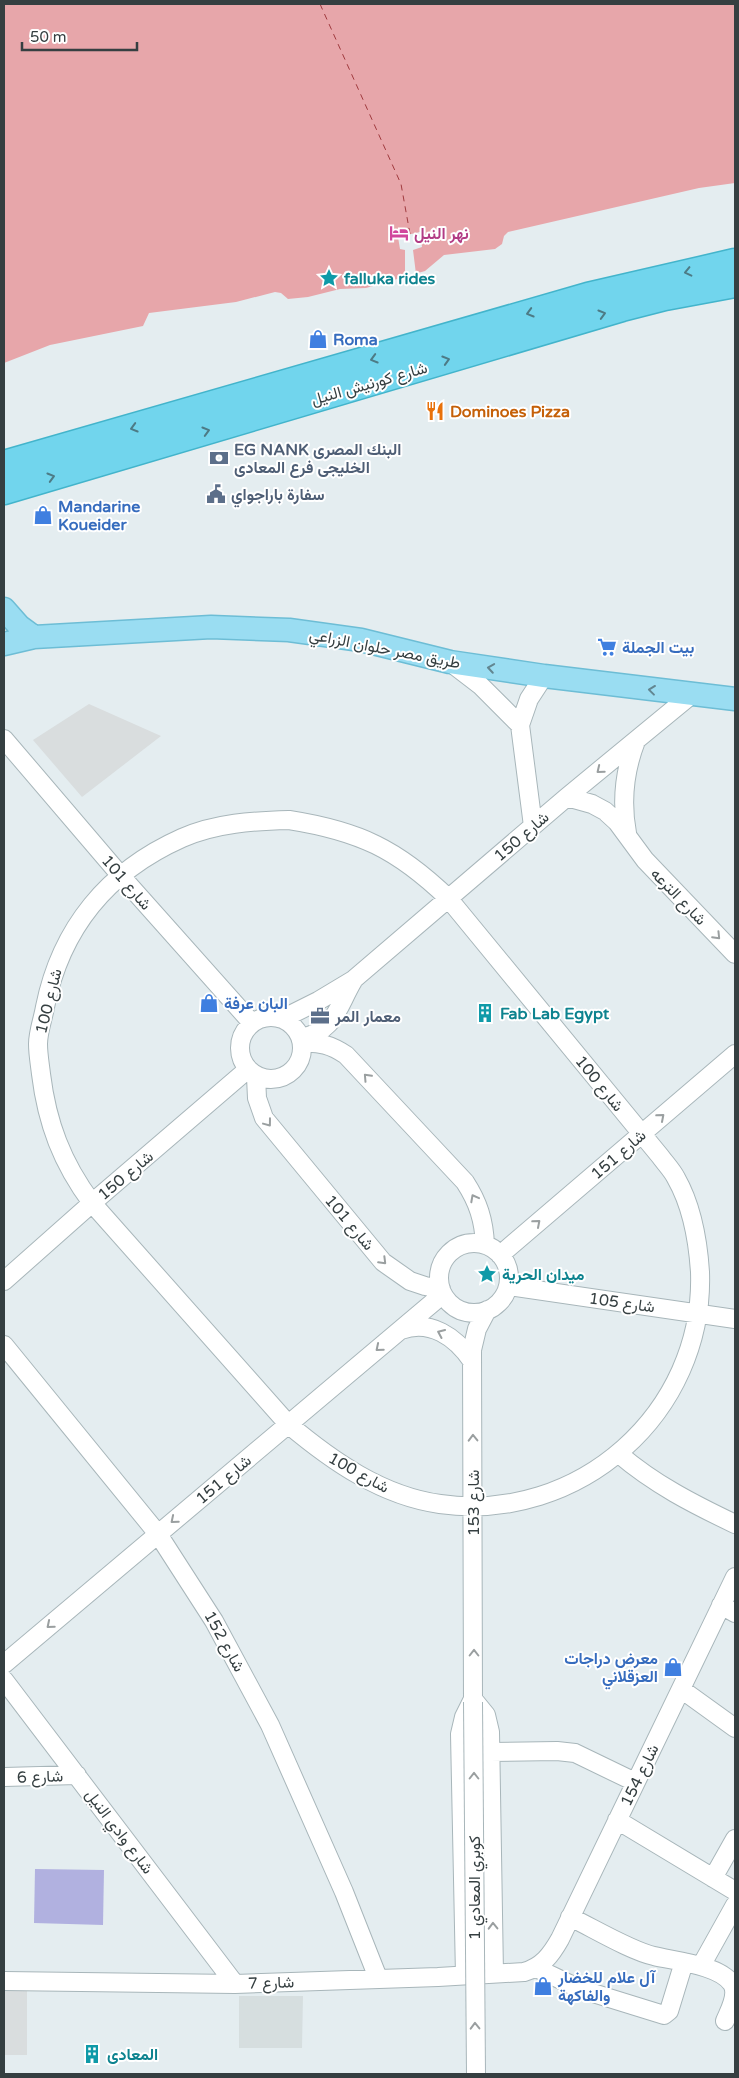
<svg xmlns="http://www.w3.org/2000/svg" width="739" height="2078" font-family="'Varela Round',Vazirmatn,sans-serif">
<rect width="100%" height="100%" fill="#e4edf0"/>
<path fill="#d6dedf" d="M239 1996H303L302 2048H239Z"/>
<path fill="#b1b1e0" d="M35 1869 104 1870 103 1925 34 1923Z"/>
<path fill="#d9ddde" d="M89 704 161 736 82 797 33 740Z
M4 1988H27V2055H4Z"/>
<path fill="#e7a6aa" d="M4 4H735V183L699 188 508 232 504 236 502 244 495 249 444 255 425 271 366 288 340 289 308 297 288 299 281 293 275 292 236 302 149 313 143 326 50 345 4 363Z"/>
<path fill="#e4edf0" d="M420 232 422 247 413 250 416 274 405 277V250L400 249 398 237Z"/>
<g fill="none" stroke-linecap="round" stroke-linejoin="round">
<path stroke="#a03b3f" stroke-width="1" stroke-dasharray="6 5" stroke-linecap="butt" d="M320 4 401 184 410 234"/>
<g stroke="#a8b6ba" stroke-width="20">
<path id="minor" d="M450 662 480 685 520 725
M4 739 121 876 252 1023
M567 797 592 804 605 811 617 822 645 860 735 954
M289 820C359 831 397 849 448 898L660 1156C665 1163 672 1170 676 1178 692 1206 698 1241 700 1272 705 1413 578 1524 440 1504 382 1496 332 1461 288 1424L92 1203C62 1163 47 1123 41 1074 40 1065 38 1054 38 1044 38 1032 43 1019 45 1007 61 928 108 871 182 838 216 823 253 821 289 820Z
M533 826 520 725 529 699 544 676
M627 833C621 801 624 772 636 741
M240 1048a31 31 0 1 1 62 0a31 31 0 1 1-62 0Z
M282 1019 318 1001 353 980 567 797 691 695
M301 1038C335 1031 337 1008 353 981
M302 1043C320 1042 331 1045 346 1055L465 1182C478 1202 484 1220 485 1245
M256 1077 257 1098 264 1118 383 1262 410 1281 425 1286 441 1289
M439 1278a35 35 0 1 1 70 0a35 35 0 1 1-70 0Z
M500 1255 735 1054
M4 1281 92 1203 247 1070
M508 1286 735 1319
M401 1330C430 1319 456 1337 472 1361
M4 1345 158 1534 214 1621 270 1725 344 1892 378 1978
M619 1454C654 1484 693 1504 735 1524
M721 1605 735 1613
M4 1664 443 1294
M4 1680 235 1984
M681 1689 735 1728
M473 1702 472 1350 477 1329 487 1310
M490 1752 557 1751 575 1753 635 1782
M4 1777 77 1775
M617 1820 735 1891
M713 1878 735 1839
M570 1917C593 1928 631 1951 654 1956 674 1961 720 1965 732 1984 739 1995 729 2011 725 2021
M701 1966 735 1905
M536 1968 580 1989 664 2015 669 2011 684 1962
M465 1975 460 1734 464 1717 473 1699 486 1715 490 1732 494 1974
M4 1981 235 1984 438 1977 524 1972C542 1967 551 1955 560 1939L735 1577"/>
</g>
<g stroke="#6dbdd5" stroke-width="25">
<path id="major" d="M4 609 19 626 34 637
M4 644 34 637 211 627 289 630 361 640 450 662 544 676 735 699"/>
</g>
<g stroke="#43b4cb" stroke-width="29">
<path id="highway" d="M4 464 588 296 735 262
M4 491 622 308 665 297 735 284"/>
</g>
<use href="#minor" stroke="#fff" stroke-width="18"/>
<use href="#major" stroke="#9addf2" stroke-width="22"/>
<use href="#highway" stroke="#71d5ed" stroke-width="26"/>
<g stroke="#a8b6ba" stroke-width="20" stroke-linecap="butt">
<path id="minor-bridge" d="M473 1702 476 2074"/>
</g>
<use href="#minor-bridge" stroke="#fff" stroke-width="18"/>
</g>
<defs><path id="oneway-chevron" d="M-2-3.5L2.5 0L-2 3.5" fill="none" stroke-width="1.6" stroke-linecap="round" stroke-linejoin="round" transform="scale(1.25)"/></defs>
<g stroke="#4d7b86">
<use href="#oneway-chevron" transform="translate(688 272) rotate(167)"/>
<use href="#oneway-chevron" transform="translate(530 313) rotate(164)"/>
<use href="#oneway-chevron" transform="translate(602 314) rotate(-16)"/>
<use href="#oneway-chevron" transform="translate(374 359) rotate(164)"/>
<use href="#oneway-chevron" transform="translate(446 360) rotate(-17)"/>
<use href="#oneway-chevron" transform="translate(134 428) rotate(164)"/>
<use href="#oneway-chevron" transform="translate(206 431) rotate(-16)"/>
<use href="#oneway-chevron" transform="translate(51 477) rotate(-16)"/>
</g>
<g stroke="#628691">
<use href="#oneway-chevron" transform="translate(491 668) rotate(-171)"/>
<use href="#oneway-chevron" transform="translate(652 690) rotate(-173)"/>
</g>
<g stroke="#9a9fa0">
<use href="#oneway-chevron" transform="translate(600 770) rotate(141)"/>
<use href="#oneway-chevron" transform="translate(717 936) rotate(46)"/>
<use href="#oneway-chevron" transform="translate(367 1077) rotate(-133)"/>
<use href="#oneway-chevron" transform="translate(661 1117) rotate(-41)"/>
<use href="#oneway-chevron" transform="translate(268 1123) rotate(53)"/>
<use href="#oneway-chevron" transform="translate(474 1198) rotate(-118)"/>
<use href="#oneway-chevron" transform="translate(537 1223) rotate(-41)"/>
<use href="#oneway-chevron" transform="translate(383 1261) rotate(45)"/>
<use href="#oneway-chevron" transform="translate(441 1333) rotate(-156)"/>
<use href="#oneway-chevron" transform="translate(379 1348) rotate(140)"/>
<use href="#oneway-chevron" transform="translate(473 1438) rotate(-91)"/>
<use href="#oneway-chevron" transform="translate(174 1520) rotate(140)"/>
<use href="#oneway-chevron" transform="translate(50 1625) rotate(140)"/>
<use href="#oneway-chevron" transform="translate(474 1653) rotate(-90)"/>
<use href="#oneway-chevron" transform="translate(474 1776) rotate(-90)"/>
<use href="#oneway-chevron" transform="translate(493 1926) rotate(-91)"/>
<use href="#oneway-chevron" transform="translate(475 2026) rotate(-91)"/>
</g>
<defs>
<g id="hotel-bare" transform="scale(1.5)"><path d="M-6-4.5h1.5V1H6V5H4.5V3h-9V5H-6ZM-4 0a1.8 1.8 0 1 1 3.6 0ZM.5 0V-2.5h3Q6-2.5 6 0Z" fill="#d1479c" stroke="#fff" stroke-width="2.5" paint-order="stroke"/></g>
<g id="sight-bare" transform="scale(1.5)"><path d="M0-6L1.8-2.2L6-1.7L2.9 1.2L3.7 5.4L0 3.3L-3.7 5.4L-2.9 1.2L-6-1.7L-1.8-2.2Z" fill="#0f9aa8" stroke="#fff" stroke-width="2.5" paint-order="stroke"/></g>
<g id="shop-bare" transform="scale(1.5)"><path d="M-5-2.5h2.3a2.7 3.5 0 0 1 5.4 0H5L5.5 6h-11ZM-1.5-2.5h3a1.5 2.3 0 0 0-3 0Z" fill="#3f7fe0" stroke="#fff" stroke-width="2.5" paint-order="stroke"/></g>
<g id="restaurant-bare" transform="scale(1.5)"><path d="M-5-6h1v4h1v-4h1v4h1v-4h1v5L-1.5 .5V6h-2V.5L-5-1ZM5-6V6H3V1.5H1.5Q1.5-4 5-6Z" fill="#e8710a" stroke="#fff" stroke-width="2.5" paint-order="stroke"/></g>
<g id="bank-bare" transform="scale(1.5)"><path d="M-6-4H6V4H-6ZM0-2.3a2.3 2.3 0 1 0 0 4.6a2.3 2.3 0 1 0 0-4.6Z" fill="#5c6f8a" stroke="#fff" stroke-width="2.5" paint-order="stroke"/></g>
<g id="civic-bare" transform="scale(1.5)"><path d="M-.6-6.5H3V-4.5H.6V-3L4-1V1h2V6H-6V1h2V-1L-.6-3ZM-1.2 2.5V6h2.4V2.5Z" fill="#5c6f8a" stroke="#fff" stroke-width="2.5" paint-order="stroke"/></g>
<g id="supermarket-bare" transform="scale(1.5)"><path d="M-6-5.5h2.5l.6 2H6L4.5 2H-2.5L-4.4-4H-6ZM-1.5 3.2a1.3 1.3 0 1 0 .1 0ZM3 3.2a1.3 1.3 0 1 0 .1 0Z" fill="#3f7fe0" stroke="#fff" stroke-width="2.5" paint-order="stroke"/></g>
<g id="building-bare" transform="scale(1.5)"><path d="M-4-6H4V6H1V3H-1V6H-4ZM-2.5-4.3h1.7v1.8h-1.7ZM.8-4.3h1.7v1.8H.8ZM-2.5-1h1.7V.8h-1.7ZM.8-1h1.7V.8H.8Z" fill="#0f9aa8" stroke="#fff" stroke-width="2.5" paint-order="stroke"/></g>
<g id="office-bare" transform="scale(1.5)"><path d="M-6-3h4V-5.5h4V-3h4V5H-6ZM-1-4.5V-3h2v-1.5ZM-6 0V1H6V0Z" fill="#5c6f8a" stroke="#fff" stroke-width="2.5" paint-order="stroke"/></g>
</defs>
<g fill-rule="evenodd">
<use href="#hotel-bare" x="399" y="233"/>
<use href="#sight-bare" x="329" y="278"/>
<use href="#shop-bare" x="318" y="339"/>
<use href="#restaurant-bare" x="435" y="411"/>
<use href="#bank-bare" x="219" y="458"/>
<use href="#civic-bare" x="216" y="494"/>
<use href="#shop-bare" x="43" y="515"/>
<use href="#supermarket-bare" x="607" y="647"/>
<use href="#shop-bare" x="209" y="1003"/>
<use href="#building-bare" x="485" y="1013"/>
<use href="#office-bare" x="320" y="1016"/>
<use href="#sight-bare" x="487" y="1274"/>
<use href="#shop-bare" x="673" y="1667"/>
<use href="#shop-bare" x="543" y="1986"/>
<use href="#building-bare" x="92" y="2054"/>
</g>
<g text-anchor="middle" stroke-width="4" stroke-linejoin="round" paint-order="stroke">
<g font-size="16" font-weight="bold" fill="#b23c85" stroke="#fff" text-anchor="start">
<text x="414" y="239">نهر النيل</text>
</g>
<g font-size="16" font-weight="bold" fill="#0d838f" stroke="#fff" text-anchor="start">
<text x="344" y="284">falluka rides</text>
<text x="500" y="1019">Fab Lab Egypt</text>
<text x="502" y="1280">ميدان الحرية</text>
<text x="107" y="2060">المعادى</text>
</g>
<g font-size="16" font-weight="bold" fill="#366cbe" stroke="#fff" text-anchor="start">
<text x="333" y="345">Roma</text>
<text x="58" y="512">Mandarine<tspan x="58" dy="18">Koueider</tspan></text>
<text x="622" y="653">بيت الجملة</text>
<text x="224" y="1009">البان عرفة</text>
<text x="658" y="1664" text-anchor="end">معرض دراجات<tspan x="658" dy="18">العزقلاني</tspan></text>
<text x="558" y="1983">آل علام للخضار<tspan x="558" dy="18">والفاكهة</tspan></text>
</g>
<g font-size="16" fill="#353f41" stroke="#fff">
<text transform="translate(369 383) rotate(-16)" y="6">شارع كورنيش النيل</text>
<text transform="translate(385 648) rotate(11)" y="6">طريق مصر حلوان الزراعي</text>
<text transform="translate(521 836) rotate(-41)" y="6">شارع 150</text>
<text transform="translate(127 882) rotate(49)" y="6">شارع 101</text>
<text transform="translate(679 896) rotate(46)" y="6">شارع الترعه</text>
<text transform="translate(48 1001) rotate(-76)" y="6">شارع 100</text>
<text transform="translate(600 1083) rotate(51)" y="6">شارع 100</text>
<text transform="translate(618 1154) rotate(-41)" y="6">شارع 151</text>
<text transform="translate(125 1175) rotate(-40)" y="6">شارع 150</text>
<text transform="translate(350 1222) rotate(50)" y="6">شارع 101</text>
<text transform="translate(622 1302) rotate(8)" y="6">شارع 105</text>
<text transform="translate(359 1472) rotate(29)" y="6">شارع 100</text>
<text transform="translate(223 1479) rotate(-40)" y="6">شارع 151</text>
<text transform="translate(473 1503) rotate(-90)" y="6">شارع 153</text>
<text transform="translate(225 1641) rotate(61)" y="6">شارع 152</text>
<text transform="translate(639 1775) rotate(-64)" y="6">شارع 154</text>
<text transform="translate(40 1776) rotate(-2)" y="6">شارع 6</text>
<text transform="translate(120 1831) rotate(53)" y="6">شارع وادي النيل</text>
<text transform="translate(474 1888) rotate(-90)" y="6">كوبري المعادي 1</text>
<text transform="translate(271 1982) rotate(-2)" y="6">شارع 7</text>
</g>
<g font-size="16" font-weight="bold" fill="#c56008" stroke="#fff" text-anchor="start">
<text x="450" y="417">Dominoes Pizza</text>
</g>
<g font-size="16" font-weight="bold" fill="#4e5e75" stroke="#fff" text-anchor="start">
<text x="234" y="455">EG NANK البنك المصرى<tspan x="234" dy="18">الخليجى فرع المعادى</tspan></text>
<text x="231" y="500">سفارة باراجواي</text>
<text x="335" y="1022">معمار المر</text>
</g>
</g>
<rect width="739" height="2078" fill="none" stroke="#353f41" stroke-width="10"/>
<path d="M22 42v8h115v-8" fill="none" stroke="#353f41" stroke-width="2.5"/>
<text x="30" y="42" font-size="15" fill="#353f41" stroke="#ffffff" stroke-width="4" paint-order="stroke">50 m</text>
</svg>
